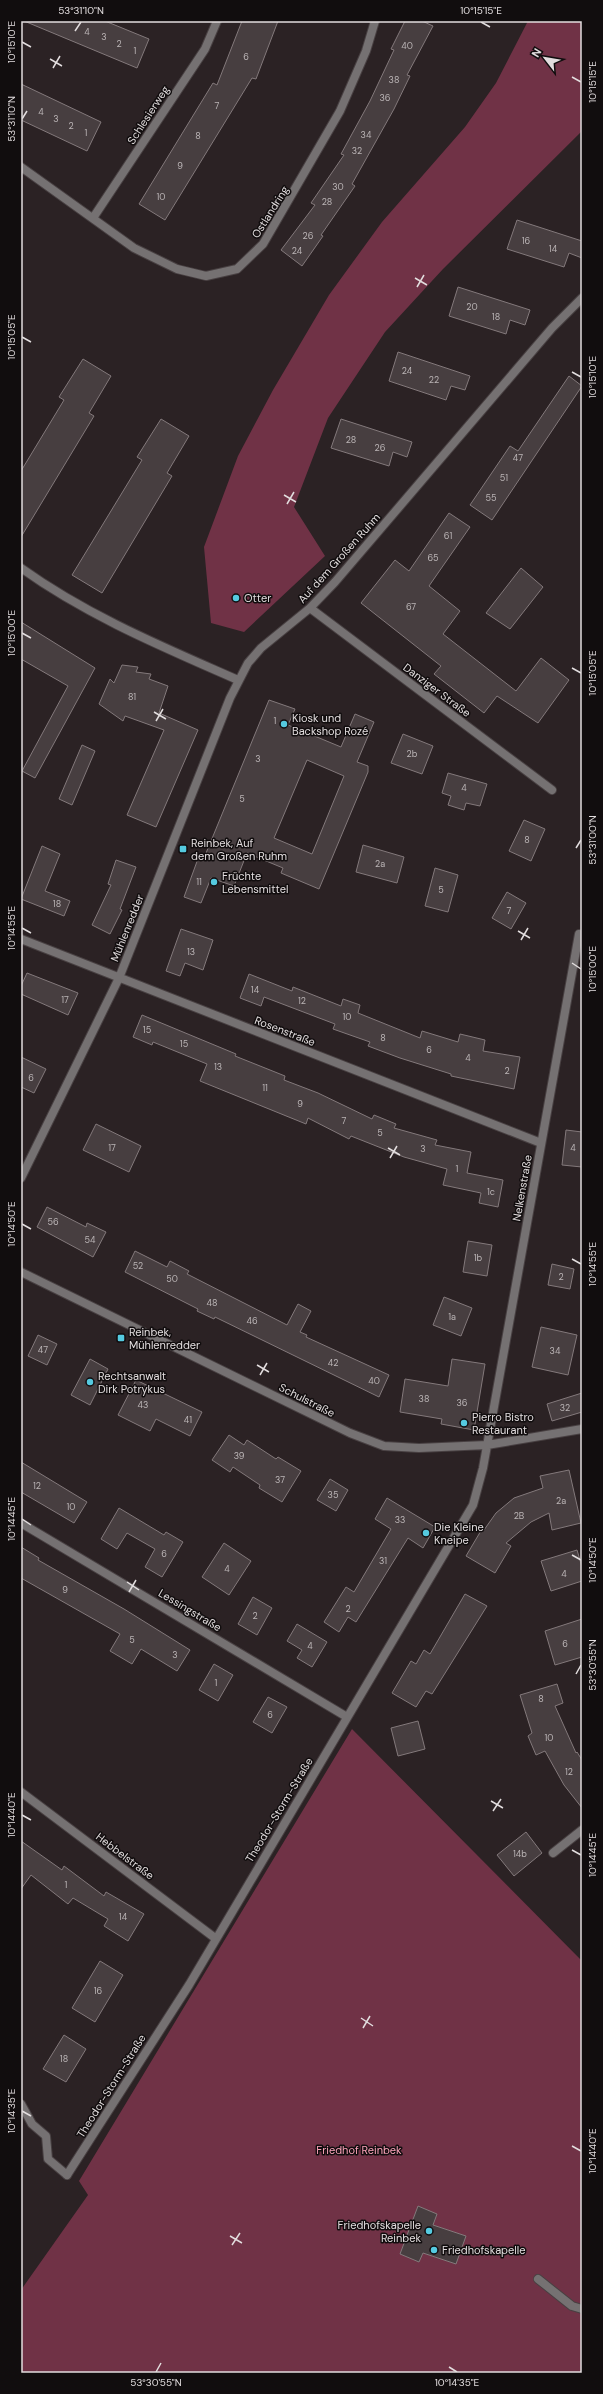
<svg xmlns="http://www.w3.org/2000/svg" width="603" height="2394" font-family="'DM Sans',sans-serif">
<rect width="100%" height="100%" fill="#2b2224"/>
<path fill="#703246" d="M528 21H582V131L443 269 385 332 328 418 294 507 325 556 244 632 211 623 204 547 238 456 273 390 329 295 382 222 465 127 496 83Z
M352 1729 582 1961V2373H21V2290L88 2195 79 2181Z"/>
<path fill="#473e40" stroke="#83797b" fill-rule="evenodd" d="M24 21H105L149 39 137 68Z
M242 21H278L256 79 252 78 165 220 139 204 213 83 217 85Z
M405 21H422L433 26 407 75 410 76 394 109 352 184 355 186 321 235 323 236 302 266 281 250 315 205 311 203 344 155 341 154 370 101 394 50 391 49Z
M21 84 101 122 87 151 21 120Z
M517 220 582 241V258L569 253 564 267 507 249Z
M458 287 530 310 525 325 510 320 506 334 449 316Z
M398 352 470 376 465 390 451 386 446 400 389 381Z
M83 359 111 376 89 413 94 416 21 537V471L64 400 59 397Z
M569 376 582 386 492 520 470 505 510 446 518 451Z
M161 419 189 436 167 473 172 476 102 593 72 575 142 460 137 457Z
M341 419 412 442 407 457 393 452 389 466 331 448Z
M449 513 470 527 429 586 460 611 443 634 516 691 541 658 569 680 538 723 497 696 484 713 434 674 441 666 361 603 395 560 409 571Z
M521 568 543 587 510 629 486 613Z
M21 622 95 668 35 778 22 771 68 686 21 659Z
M122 665 138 667 136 672 151 674 149 679 168 686 159 713 198 730 156 827 127 815 164 730 125 716 123 721 99 704 110 679 114 683Z
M269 700 295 709 288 725 341 747 355 714 374 722 357 762 368 766V772L319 889 281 873 283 868 247 853 234 886 211 878 201 903 184 897 199 856 204 858ZM307 760 344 776 312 854 274 838Z
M403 734 433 746 422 774 391 763Z
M82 745 95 751 72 805 59 799Z
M448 773 487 784 480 806 466 803 464 810 448 805 451 796 442 793Z
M524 820 545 829 531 861 509 851Z
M363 845 404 857 397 883 356 872Z
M42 846 60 854 45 891 70 901 64 916 21 899Z
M116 860 136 867 120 909 122 910 110 934 92 925 111 885 108 884Z
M435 868 458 875 448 912 425 906Z
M507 892 526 903 511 929 492 918Z
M181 929 213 940 203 970 185 963 180 976 166 971Z
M27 973 78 993 68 1015 21 994V986Z
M249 974 292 991 293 987 341 1006 343 999 360 1005 358 1013 420 1038 422 1031 458 1042 460 1034 485 1040 483 1051 520 1057 514 1089 451 1076V1074L400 1058 368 1046 370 1042 333 1029 335 1024 264 997 261 1006 240 998Z
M142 1015 236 1054 235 1056 285 1076 284 1080 318 1093 372 1119 374 1115 396 1124 394 1128 437 1140 435 1145 471 1152 467 1173 503 1180 498 1207 479 1203 481 1193 443 1185 447 1169 404 1157 351 1136 349 1139 308 1118 306 1124 200 1081 207 1064 153 1042 152 1045 133 1037Z
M21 1057 46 1069 34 1093 21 1087Z
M96 1124 141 1146 129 1172 83 1150Z
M566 1130 582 1132V1167L562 1165Z
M47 1207 86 1227 87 1223 106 1232 93 1257 37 1227Z
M468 1241 492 1245 487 1276 463 1272Z
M135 1251 167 1267 170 1261 189 1271 187 1274 287 1325 298 1304 311 1311 300 1332 307 1335 306 1337 389 1375 379 1397 215 1317 214 1319 197 1311 198 1309 125 1272Z
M552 1264 574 1269 570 1289 548 1285Z
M444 1297 472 1308 461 1336 433 1325Z
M541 1327 577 1335 568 1375 532 1367Z
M38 1335 57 1344 47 1365 28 1356Z
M90 1359 108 1369 90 1405 71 1395Z
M452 1359 485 1364 474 1430 441 1424 442 1419 400 1412 405 1379 448 1386Z
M136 1380 202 1412 190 1436 156 1419 150 1431 118 1415Z
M582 1393V1412L552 1421 547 1404Z
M229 1435 244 1445 247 1440 276 1459 278 1457 301 1471 282 1502 259 1488 260 1485 233 1467 230 1472 212 1460Z
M21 1462 87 1502 74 1523 21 1492Z
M569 1470 581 1523 552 1530 549 1513 531 1522 506 1543 511 1546 495 1573 466 1556 482 1529 484 1530 496 1513 514 1498 543 1488 540 1476Z
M330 1479 348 1490 336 1511 317 1500Z
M387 1498 435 1527 423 1548 408 1538 356 1622 348 1617 339 1632 324 1622 346 1587 354 1592 391 1529 375 1519Z
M119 1508 164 1535 166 1532 183 1542 162 1577 145 1567 155 1549 127 1533 117 1549 101 1539Z
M224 1543 251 1561 229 1595 202 1577Z
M21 1547 39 1558 38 1560 124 1609 190 1650 177 1671 141 1649 132 1664 110 1651 120 1634 21 1578Z
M577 1550 582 1567V1581L551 1591 541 1561Z
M465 1594 487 1606 432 1694 426 1691 416 1707 392 1693 411 1661 416 1664 424 1650 430 1654Z
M253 1597 272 1608 257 1635 238 1624Z
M582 1619V1657L555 1665 545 1631Z
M297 1624 327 1642 312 1667 297 1658 302 1650 287 1641Z
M214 1664 233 1675 218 1701 199 1690Z
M557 1684 563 1703 555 1706 576 1753 577 1752 582 1760V1808L564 1785 545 1751 536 1755 528 1736 532 1733 520 1695Z
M268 1697 287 1707 272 1733 253 1722Z
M418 1721 425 1749 398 1756 391 1728Z
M526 1832 542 1853 514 1876 497 1855Z
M21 1841 62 1870 64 1866 104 1896 106 1892 144 1914 128 1941 104 1926 108 1919 73 1898 68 1904 31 1875 21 1889Z
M100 1961 123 1975 95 2022 72 2008Z
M64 2035 86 2049 66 2082 43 2069Z
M418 2206 437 2214 433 2225 466 2236 456 2264 423 2253 419 2262 400 2254Z"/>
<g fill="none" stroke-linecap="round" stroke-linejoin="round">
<g stroke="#484042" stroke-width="10">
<path id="service" d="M553 1853 582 1830
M21 2104 32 2124 46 2136 48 2159 67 2175
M538 2279 572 2306 582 2309"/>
</g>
<g stroke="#484042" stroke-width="10">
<path id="minor" d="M21 167 134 248 177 269 206 276 237 269 263 244 340 111 366 51 375 21
M93 218 205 49 217 21
M21 568C88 616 163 647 238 680
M310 608 552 790
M21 939 541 1143
M21 1178 119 978 230 698 248 663 261 648 310 608 335 582 552 328 582 298
M21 1272 350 1433 384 1446 419 1448 487 1445 582 1429
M21 1523 347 1717
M21 1792 215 1938
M67 2175 189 1985 473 1505 483 1468 579 934"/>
</g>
<use href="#service" stroke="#757172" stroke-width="8"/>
<use href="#minor" stroke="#757172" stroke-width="8"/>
</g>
<path fill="none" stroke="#e2ddde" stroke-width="1.5" d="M481 22 490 27M75 31 81 22M22 42 31 47M50 59 62 66M53 68 60 56M572 77 581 82M22 119 27 111M415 278 427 285M417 287 424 275M22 337 31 342M572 372 581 377M284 495 296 502M287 504 294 492M22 633 31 638M572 668 581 673M154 712 166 719M156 721 163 709M576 848 581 840M22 928 31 933M518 931 530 938M521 940 528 928M572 963 581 969M388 1148 400 1155M390 1158 397 1146M22 1224 31 1229M572 1259 581 1264M257 1365 269 1372M260 1375 267 1363M22 1519 31 1525M572 1555 581 1560M127 1582 139 1590M129 1592 136 1580M576 1674 581 1665M491 1801 503 1808M493 1811 501 1799M22 1815 31 1820M572 1850 581 1855M361 2018 373 2026M363 2028 370 2016M22 2111 31 2116M572 2146 581 2151M230 2236 242 2243M232 2245 240 2233M449 2367 457 2372M156 2372 161 2363"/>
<g fill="#55cae0" stroke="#110d0e" stroke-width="1.5">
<circle cx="236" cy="598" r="4"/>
<circle cx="284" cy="724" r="4"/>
<rect x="179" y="845" width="8" height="8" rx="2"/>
<circle cx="214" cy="882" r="4"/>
<rect x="117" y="1334" width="8" height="8" rx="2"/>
<circle cx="90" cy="1382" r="4"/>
<circle cx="464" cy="1423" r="4"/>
<circle cx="426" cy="1533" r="4"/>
<circle cx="429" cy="2231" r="4"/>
<circle cx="434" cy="2250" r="4"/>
</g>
<g text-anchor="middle" stroke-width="3" stroke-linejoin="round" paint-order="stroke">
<g font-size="9" fill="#bbb5b6">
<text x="87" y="35">4</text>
<text x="104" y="40">3</text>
<text x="119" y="47">2</text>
<text x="407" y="49">40</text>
<text x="135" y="54">1</text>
<text x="246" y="60">6</text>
<text x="394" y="83">38</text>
<text x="385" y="101">36</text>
<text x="217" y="109">7</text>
<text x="41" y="115">4</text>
<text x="56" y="122">3</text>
<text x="71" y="129">2</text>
<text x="86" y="136">1</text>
<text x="366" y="138">34</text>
<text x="198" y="139">8</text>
<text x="357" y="154">32</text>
<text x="180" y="169">9</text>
<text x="338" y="190">30</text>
<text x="161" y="200">10</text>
<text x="327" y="205">28</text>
<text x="308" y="239">26</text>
<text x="526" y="244">16</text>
<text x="553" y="252">14</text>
<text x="297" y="254">24</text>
<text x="472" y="310">20</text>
<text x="496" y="320">18</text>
<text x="407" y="374">24</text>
<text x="434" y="383">22</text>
<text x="351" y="443">28</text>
<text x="380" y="451">26</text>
<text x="518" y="461">47</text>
<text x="504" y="481">51</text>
<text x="491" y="501">55</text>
<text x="448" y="539">61</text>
<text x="433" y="561">65</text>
<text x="411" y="610">67</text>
<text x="132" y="700">81</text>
<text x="275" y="724">1</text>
<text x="412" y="757">2b</text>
<text x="258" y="762">3</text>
<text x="464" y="791">4</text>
<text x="242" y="802">5</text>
<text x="527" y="843">8</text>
<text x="380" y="867">2a</text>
<text x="199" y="885">11</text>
<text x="441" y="893">5</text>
<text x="57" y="907">18</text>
<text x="509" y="914">7</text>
<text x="191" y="955">13</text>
<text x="255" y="993">14</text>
<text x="65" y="1003">17</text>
<text x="302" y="1004">12</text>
<text x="347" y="1020">10</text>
<text x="147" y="1033">15</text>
<text x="383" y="1041">8</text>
<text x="184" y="1047">15</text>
<text x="429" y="1053">6</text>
<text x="468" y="1061">4</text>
<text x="218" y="1070">13</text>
<text x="507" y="1074">2</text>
<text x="31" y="1081">6</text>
<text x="265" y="1091">11</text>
<text x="300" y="1107">9</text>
<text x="344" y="1124">7</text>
<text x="380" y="1136">5</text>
<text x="112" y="1151">17</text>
<text x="573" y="1151">4</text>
<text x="423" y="1152">3</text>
<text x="457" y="1172">1</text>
<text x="491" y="1195">1c</text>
<text x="53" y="1225">56</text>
<text x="90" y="1243">54</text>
<text x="478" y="1261">1b</text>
<text x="138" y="1269">52</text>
<text x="561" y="1280">2</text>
<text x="172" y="1282">50</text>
<text x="212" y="1306">48</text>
<text x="452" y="1320">1a</text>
<text x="252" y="1324">46</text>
<text x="43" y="1353">47</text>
<text x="555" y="1354">34</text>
<text x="333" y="1366">42</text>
<text x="374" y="1384">40</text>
<text x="424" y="1402">38</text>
<text x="462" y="1406">36</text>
<text x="143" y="1408">43</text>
<text x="565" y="1411">32</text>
<text x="188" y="1423">41</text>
<text x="239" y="1459">39</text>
<text x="280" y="1483">37</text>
<text x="37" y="1489">12</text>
<text x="333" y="1498">35</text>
<text x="561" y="1504">2a</text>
<text x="71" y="1510">10</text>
<text x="519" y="1519">2B</text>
<text x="400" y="1523">33</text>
<text x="164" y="1557">6</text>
<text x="383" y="1564">31</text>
<text x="227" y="1572">4</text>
<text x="564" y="1577">4</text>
<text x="65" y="1593">9</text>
<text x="348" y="1612">2</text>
<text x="255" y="1619">2</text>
<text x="132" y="1643">5</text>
<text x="565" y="1647">6</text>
<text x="310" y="1649">4</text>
<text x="175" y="1658">3</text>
<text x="216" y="1686">1</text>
<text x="541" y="1702">8</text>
<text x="270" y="1718">6</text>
<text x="549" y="1741">10</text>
<text x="569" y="1775">12</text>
<text x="520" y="1857">14b</text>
<text x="66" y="1888">1</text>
<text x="123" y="1920">14</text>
<text x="98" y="1994">16</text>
<text x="64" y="2062">18</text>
</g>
<g font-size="11" fill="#e2ddde" stroke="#110d0e">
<text transform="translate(148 115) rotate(-57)" y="4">Schlesierweg</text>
<text transform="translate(270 212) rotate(-58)" y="4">Ostlandring</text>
<text transform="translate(339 558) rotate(-48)" y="4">Auf dem Großen Ruhm</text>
<text transform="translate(437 690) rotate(37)" y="4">Danziger Straße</text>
<text transform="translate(127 928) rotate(-68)" y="4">Mühlenredder</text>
<text transform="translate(285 1031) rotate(21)" y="4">Rosenstraße</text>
<text transform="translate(522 1188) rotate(-80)" y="4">Nelkenstraße</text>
<text transform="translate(307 1400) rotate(27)" y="4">Schulstraße</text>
<text transform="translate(190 1610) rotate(31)" y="4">Lessingstraße</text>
<text transform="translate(279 1810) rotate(-59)" y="4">Theodor-Storm-Straße</text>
<text transform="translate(125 1856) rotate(37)" y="4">Hebbelstraße</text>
<text transform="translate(111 2086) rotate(-58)" y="4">Theodor-Storm-Straße</text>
</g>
<g font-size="11" fill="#e2ddde" stroke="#110d0e" text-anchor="start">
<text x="244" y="602">Otter</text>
<text x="292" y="722">Kiosk und<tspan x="292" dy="13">Backshop Rozé</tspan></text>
<text x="191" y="847">Reinbek, Auf<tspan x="191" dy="13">dem Großen Ruhm</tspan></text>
<text x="222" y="880">Früchte<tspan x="222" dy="13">Lebensmittel</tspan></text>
<text x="129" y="1336">Reinbek,<tspan x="129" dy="13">Mühlenredder</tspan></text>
<text x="98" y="1380">Rechtsanwalt<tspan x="98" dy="13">Dirk Potrykus</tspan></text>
<text x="472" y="1421">Pierro Bistro<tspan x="472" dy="13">Restaurant</tspan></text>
<text x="434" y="1531">Die Kleine<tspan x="434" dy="13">Kneipe</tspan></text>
<text x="421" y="2229" text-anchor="end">Friedhofskapelle<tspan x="421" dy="13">Reinbek</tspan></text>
<text x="442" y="2254">Friedhofskapelle</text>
</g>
<g font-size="11" fill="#fba3ba" stroke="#110d0e">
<text x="359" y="2154">Friedhof Reinbek</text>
</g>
</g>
<rect width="603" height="2394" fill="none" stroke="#110d0e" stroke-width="44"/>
<g transform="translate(545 58) rotate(301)" stroke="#110d0e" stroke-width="3" paint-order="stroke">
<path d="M0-3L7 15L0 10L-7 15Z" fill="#e2ddde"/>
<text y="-6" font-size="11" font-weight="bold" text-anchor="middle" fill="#e2ddde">N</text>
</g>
<rect x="22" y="22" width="559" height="2350" fill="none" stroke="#e2ddde" stroke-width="1.5"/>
<g font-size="10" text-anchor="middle" fill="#e2ddde">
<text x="81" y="14">53°31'10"N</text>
<text x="481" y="14">10°15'15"E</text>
<text transform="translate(11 42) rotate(-90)" y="4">10°15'10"E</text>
<text transform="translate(592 82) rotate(-90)" y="4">10°15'15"E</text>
<text transform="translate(11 119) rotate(-90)" y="4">53°31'10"N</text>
<text transform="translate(11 337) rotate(-90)" y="4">10°15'05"E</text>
<text transform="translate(592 377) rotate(-90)" y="4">10°15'10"E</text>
<text transform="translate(11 633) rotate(-90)" y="4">10°15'00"E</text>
<text transform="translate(592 673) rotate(-90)" y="4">10°15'05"E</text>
<text transform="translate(592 840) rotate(-90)" y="4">53°31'00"N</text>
<text transform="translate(11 928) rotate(-90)" y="4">10°14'55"E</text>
<text transform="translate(592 969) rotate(-90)" y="4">10°15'00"E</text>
<text transform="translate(11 1224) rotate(-90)" y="4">10°14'50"E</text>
<text transform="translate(592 1264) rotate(-90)" y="4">10°14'55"E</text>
<text transform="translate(11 1519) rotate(-90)" y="4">10°14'45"E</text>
<text transform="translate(592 1560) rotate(-90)" y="4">10°14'50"E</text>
<text transform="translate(592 1665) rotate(-90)" y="4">53°30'55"N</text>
<text transform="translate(11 1815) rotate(-90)" y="4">10°14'40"E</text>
<text transform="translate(592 1855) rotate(-90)" y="4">10°14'45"E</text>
<text transform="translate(11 2111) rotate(-90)" y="4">10°14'35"E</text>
<text transform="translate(592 2151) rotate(-90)" y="4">10°14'40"E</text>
<text x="156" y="2386">53°30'55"N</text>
<text x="457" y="2386">10°14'35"E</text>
</g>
</svg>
